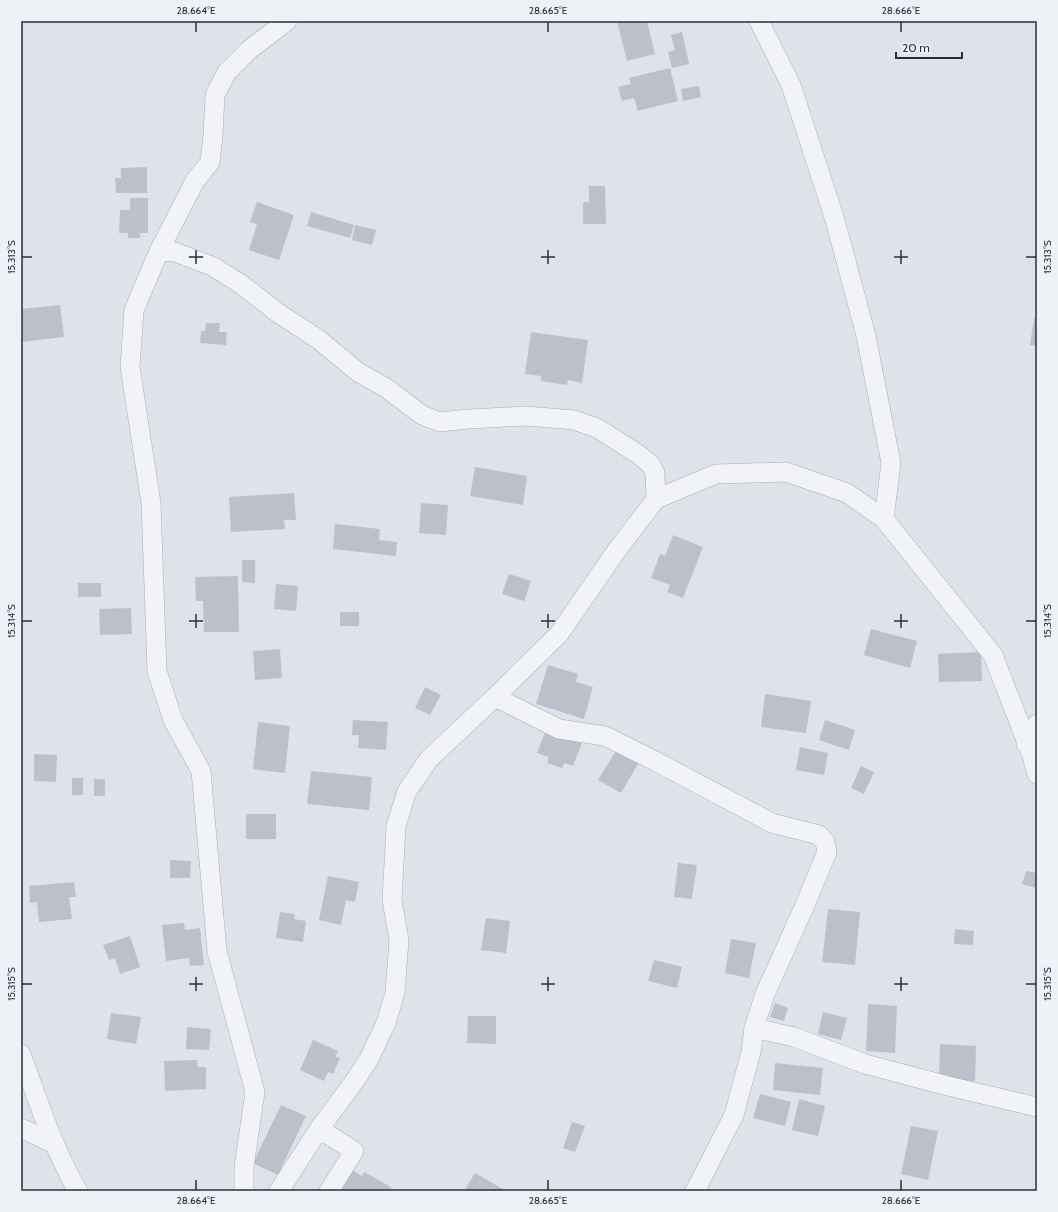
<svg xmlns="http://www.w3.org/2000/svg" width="1058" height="1212" font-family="Cabin,sans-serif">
<rect width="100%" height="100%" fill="#dfe2e8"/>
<path fill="#bcc0cb" d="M617 21H647L655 54 627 61Z
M682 32 689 64 672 68 668 52 675 50 671 35Z
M670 68 678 101 638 111 634 98 622 101 618 87 631 84 629 78Z
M699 86 701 97 683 101 681 89Z
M147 167V193H116L115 178H121V168Z
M589 186H605L606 224H583V202H589Z
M130 198H148V233H140V238H128V233H119L120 210H130Z
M257 202 294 215 279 260 249 250 257 224 250 222Z
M311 212 354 225 350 238 307 226Z
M355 225 376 230 372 245 352 240Z
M60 305 64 337 21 342V309Z
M1034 318 1037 319V346L1030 345Z
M206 323H220L219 332H227L226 345 200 343 201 331H205Z
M531 332 588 340 582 383 568 380 567 385 541 381V376L525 374Z
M475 467 527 476 523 505 470 496Z
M294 493 296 520H284L285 529 231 532 229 497Z
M421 503 448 505 446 535 419 533Z
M335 524 380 529 379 540 397 542 396 556 333 549Z
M673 535 703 547 683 598 667 592 670 585 651 578 660 554 665 556Z
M242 560H255V583L242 582Z
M509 574 531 581 524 601 502 594Z
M238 576 239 632H204L203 601H196L195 577Z
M78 583H101V597H78Z
M276 584 298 586 296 611 274 609Z
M131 608 132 634 100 635 99 609Z
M340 612H359V626H340Z
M871 629 917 641 910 668 864 655Z
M280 649 282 678 255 680 253 651Z
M981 652 982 681 939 682 938 654Z
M548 665 578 674 576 682 593 687 584 719 536 704Z
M425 687 441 695 430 715 415 708Z
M765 694 811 701 806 733 761 727Z
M353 720 388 722 386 750 358 748 359 735H352Z
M825 720 855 730 849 750 819 740Z
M258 722 290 726 285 773 253 769Z
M546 730 582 743 573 766 564 763 562 768 547 763 549 757 537 753Z
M800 747 828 753 824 775 796 770Z
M617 749 639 762 621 793 598 780Z
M34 754 57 755 56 782 34 781Z
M861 766 874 772 864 794 851 788Z
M311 771 372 777 369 810 307 804Z
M72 778H83V795H72Z
M94 779H105V796H94Z
M246 814H276V839H246Z
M170 860 191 861 190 878H170Z
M678 863 697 865 692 899 674 897Z
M1026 871 1037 873V888L1022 884Z
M328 876 359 882 355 902 346 900 341 925 319 920Z
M74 882 76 897H69L72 919 39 922 37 902 30 903 29 886Z
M828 909 860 912 855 965 822 962Z
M280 912 295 914 294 919 306 921 303 942 276 938Z
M486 918 510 921 506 953 481 950Z
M184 923 185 930 200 928 204 965 190 966 189 958 166 961 162 925Z
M955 929 974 931 973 945 954 944Z
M130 936 140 967 120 974 115 958 109 960 103 945Z
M731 939 756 943 749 978 725 973Z
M654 960 682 967 677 988 648 981Z
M775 1003 788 1008 784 1021 770 1017Z
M868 1004 897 1006 895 1053 866 1051Z
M823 1012 847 1018 841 1040 818 1034Z
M111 1013 141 1017 136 1044 107 1039Z
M468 1016H496V1044L467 1043Z
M187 1027 211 1029 209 1050 186 1049Z
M313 1040 338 1051 335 1057 340 1058 333 1074 328 1072 324 1081 300 1070Z
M940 1044 976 1046 975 1081 939 1079Z
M197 1060 198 1067H206V1089L165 1091 164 1061Z
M775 1063 823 1068 820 1095 773 1090Z
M760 1094 791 1102 785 1126 753 1118Z
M799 1099 825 1106 818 1136 792 1130Z
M281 1105 306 1116 278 1175 253 1163Z
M572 1122 585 1126 575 1152 563 1148Z
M911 1126 938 1131 928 1180 901 1174Z
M351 1169 362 1176 364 1172 391 1187 389 1191H338Z
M475 1173 506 1191H470L466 1188Z"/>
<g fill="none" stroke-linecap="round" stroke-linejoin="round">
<g stroke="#a8acb5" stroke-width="20">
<path id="minor" d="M759 21 791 85 835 220 866 336 891 463 884 519
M159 251 175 252 214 267 242 285 278 313 318 339 358 372 386 388 422 415 440 422 469 419 526 416 574 420 597 428 638 454 651 465 655 473 656 499
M495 697 559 729 605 736 655 761 772 823 819 835 825 842 827 852 805 905 765 994 754 1028 751 1052 734 1115 695 1191
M1026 744 1037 724
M754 1028 794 1037 865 1064 948 1086 1037 1107
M21 1054C38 1100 53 1149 78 1191
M21 1128 54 1144
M319 1129 354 1151 329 1191
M244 1191V1167L255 1092 217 951 201 771 173 720 157 671 151 503 130 367 134 310 159 251 195 181 210 162 213 136 215 95 227 72 249 50 287 21
M279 1191 319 1129 354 1082 369 1059 386 1023 395 993 399 940 392 900 396 826 407 791 429 759 495 697 559 634 617 550 656 499 716 474 786 472 847 493 884 519 993 655 1031 753 1037 774"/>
</g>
<use href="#minor" stroke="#f1f3f6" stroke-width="19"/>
</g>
<path fill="none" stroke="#282e3f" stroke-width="1.5" d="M196 22V32M548 22V32M901 22V32M196 250V264M548 250V264M901 250V264M22 257H32M189 257H203M541 257H555M894 257H908M1026 257H1036M196 614V628M548 614V628M901 614V628M22 621H32M189 621H203M541 621H555M894 621H908M1026 621H1036M196 977V991M548 977V991M901 977V991M22 984H32M189 984H203M541 984H555M894 984H908M1026 984H1036M196 1180V1190M548 1180V1190M901 1180V1190"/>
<rect width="1058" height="1212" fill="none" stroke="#eef1f6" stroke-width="44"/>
<path d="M896 52v6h66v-6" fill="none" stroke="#282e3f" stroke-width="2"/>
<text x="902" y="52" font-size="12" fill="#282e3f" stroke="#eef1f6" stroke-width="3" paint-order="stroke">20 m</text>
<rect x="22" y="22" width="1014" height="1168" fill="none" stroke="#282e3f" stroke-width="1.5"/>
<g font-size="10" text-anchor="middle" fill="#282e3f">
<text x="196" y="14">28.664°E</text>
<text x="548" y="14">28.665°E</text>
<text x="901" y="14">28.666°E</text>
<text transform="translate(11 257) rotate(-90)" y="4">15.313°S</text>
<text transform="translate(1047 257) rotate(-90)" y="4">15.313°S</text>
<text transform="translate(11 621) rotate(-90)" y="4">15.314°S</text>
<text transform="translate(1047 621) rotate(-90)" y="4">15.314°S</text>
<text transform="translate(11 984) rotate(-90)" y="4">15.315°S</text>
<text transform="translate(1047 984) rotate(-90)" y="4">15.315°S</text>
<text x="196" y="1204">28.664°E</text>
<text x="548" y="1204">28.665°E</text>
<text x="901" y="1204">28.666°E</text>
</g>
</svg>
